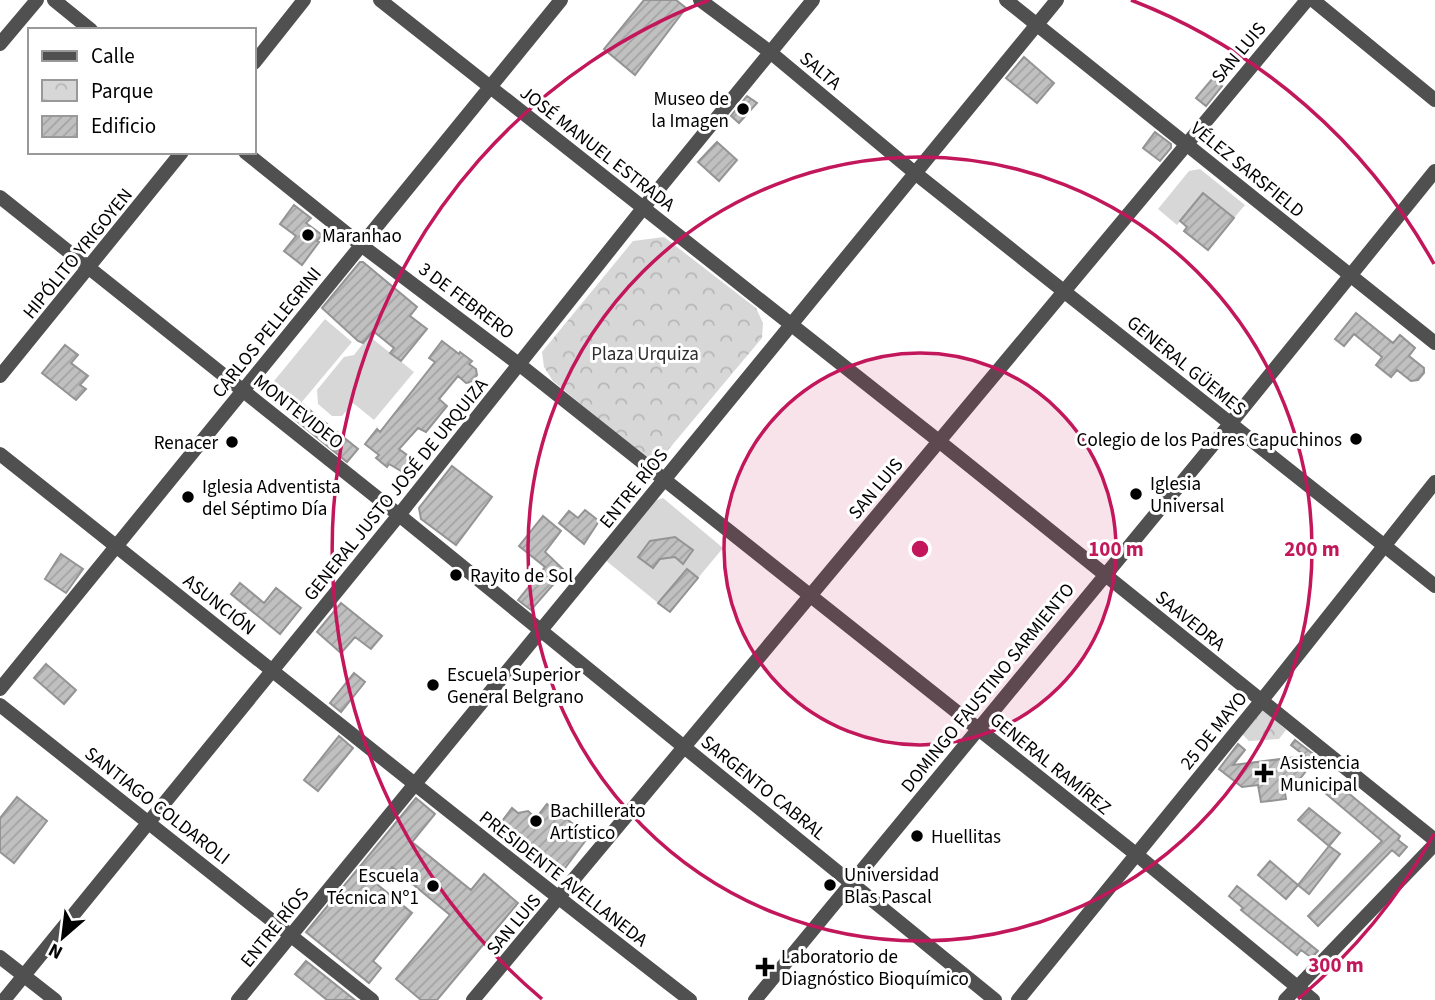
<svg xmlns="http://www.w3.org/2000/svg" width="1435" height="1000" font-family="'Source Sans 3',sans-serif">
<defs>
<pattern id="park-crowns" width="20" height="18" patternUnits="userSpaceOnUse" patternTransform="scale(1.75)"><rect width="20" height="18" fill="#d7d7d7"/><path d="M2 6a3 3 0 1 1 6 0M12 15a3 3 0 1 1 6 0" fill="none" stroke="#b7b7b7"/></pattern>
<pattern id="building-hatch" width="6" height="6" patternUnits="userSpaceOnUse" patternTransform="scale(1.75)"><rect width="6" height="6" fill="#c0c0c0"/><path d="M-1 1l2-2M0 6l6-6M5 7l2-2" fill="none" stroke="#a3a3a3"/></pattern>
</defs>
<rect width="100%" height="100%" fill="#fff"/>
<path fill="#d7d7d7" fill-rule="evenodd" d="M1200 169 1245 205 1234 218 1203 193 1177 225 1158 209 1189 171Z
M325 319 352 342 301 403 274 381Z
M369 336 414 372 374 420 353 403 342 416H332L318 404 317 390 344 357 354 355Z
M663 498 723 548 698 578 689 570 684 572 658 603 604 559 651 502ZM675 537 683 563 675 557 660 559 652 568 638 556 650 541Z"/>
<path fill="url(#park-crowns)" d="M664 237 756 308 763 323 762 338 663 456 652 460 641 454 553 381 544 367 542 352 633 241Z
M1262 708 1286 730 1279 739 1249 741 1240 732Z"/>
<path fill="url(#building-hatch)" stroke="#949494" stroke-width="2" d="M644 0H676L686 8 635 75 604 49Z
M1024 57 1054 83 1037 103 1006 78Z
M1213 78 1222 86 1206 106 1196 98Z
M747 96 757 103 739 123 731 116Z
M1155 132 1171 144V148L1160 161 1143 148Z
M717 142 737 160 719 181 698 162Z
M1203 193 1234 218 1208 250 1184 231 1187 227 1180 221Z
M294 205 311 218 306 223 322 235 317 241 319 242 302 265 284 251 296 236 280 224Z
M360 262H363L417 307 410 316 427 329 401 361 390 353 394 348 373 331 363 343 358 341 322 308Z
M1356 313 1393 343 1400 335 1415 348 1409 356 1424 368V373L1418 380 1411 381 1397 370 1391 377 1376 365 1382 357 1354 334 1344 346 1335 339Z
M442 341 459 354 460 352 472 361 469 364 476 369 477 375 472 382 466 383 458 376 439 399 447 406 426 432 418 428 399 449 407 455 409 460 401 471 389 464 387 467 376 458 379 455 365 444 377 429 380 432 435 362 429 358Z
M65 345 78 355 71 363 88 376 80 385 86 389 76 400 42 373Z
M301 403 358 449 347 462 291 416Z
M452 466 492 497 456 545 421 519 419 508Z
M585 510 599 521 584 544 559 523 569 511 578 518Z
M543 516 561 531 545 552 565 571 531 610 518 600 545 567 519 546Z
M675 537 693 550 683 564 675 557 660 559 653 568 638 557 650 541Z
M61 554 83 569 66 593 45 579Z
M687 569 698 578 670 612 658 603Z
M240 583 264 603 276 588 301 608 280 634 231 594Z
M341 603 382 636 371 649 355 637 341 653 317 632Z
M46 664 76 690 64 704 34 678Z
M354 673 365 682 341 712 330 703Z
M339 736 353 748 318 791 304 780Z
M1295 740 1317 757 1299 780 1283 782 1286 799 1261 802 1258 785 1242 787 1219 769 1238 744 1245 750 1233 765 1305 756 1291 745Z
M1335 782 1400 836 1398 840 1407 847 1399 856 1392 850 1318 926 1308 916 1382 841 1325 793Z
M17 797 47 821 14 863 0 852V818Z
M416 798 435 814 412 842 471 890 484 874 518 903 437 1000H421L396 979 450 915 392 867 378 885 412 913 373 961 381 968 369 983 306 932Z
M547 804 589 836 559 876H550L493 833 512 808 518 813 528 811 536 818Z
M1309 808 1340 833 1329 846 1298 820Z
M1329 846 1340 854 1309 894 1298 885Z
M1270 861 1298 885 1286 899 1258 875Z
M1237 886 1318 951 1312 958 1301 950 1297 955 1241 910 1243 908 1229 896Z
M306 961 355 1000H327L295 974Z"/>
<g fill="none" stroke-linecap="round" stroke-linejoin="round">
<path stroke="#505050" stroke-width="14" d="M54 0 91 30
M380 0 940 442 1435 840
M700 0 770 52 915 173 1435 586
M1006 0 1435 343
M1313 0 1435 100
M0 44 37 0
M254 63 304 0
M245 152 361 245 520 365 1137 855 1313 1000
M0 197 399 515 995 1000
M0 376 182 152
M0 454C230 636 458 821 690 1000
M0 689 561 0
M0 705 372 1000
M0 957 55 1000
M4 1000 399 515 644 207 813 0
M238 1000 1057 0
M473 1000 1307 0
M755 1000 1230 424 1435 171
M1018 1000 1262 700 1435 482
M1285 1000 1435 844"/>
</g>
<circle cx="920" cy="549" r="196" fill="#c2185b" fill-opacity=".12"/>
<g fill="none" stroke="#c2185b" stroke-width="3.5">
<circle cx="920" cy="549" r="196"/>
<circle cx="920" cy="549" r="392"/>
<path d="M1434 834A588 588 0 0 1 1298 999M542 999A588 588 0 0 1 709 0M1131 0A588 588 0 0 1 1434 264"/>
</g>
<g fill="#000" stroke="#fff" stroke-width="2.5">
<circle cx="743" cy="109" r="7"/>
<circle cx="308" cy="235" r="7"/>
<circle cx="1356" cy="439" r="7"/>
<circle cx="232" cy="442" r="7"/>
<circle cx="1136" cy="494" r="7"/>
<circle cx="188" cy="497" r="7"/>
<circle cx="456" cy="575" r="7"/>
<circle cx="433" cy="685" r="7"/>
<path d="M1260.5 762.5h7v7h7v7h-7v7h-7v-7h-7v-7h7z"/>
<circle cx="536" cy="821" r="7"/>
<circle cx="917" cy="836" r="7"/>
<circle cx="830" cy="885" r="7"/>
<circle cx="433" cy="886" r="7"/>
<path d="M761.5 956.5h7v7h7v7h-7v7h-7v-7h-7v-7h7z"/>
</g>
<g text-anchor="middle" stroke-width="6" stroke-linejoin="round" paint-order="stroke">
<g font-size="19" fill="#000" stroke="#fff">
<text transform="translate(1238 52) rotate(-50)" y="7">SAN LUIS</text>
<text transform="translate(821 70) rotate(40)" y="7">SALTA</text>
<text transform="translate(598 148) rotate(38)" y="7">JOSÉ MANUEL ESTRADA</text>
<text transform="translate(1248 169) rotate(39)" y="7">VÉLEZ SARSFIELD</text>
<text transform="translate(77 253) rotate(-51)" y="7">HIPÓLITO YRIGOYEN</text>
<text transform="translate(467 300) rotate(37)" y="7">3 DE FEBRERO</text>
<text transform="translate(266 332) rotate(-51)" y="7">CARLOS PELLEGRINI</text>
<text transform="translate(1187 365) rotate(39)" y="7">GENERAL GÜEMES</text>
<text transform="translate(299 411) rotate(38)" y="7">MONTEVIDEO</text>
<text transform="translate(633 488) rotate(-51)" y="7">ENTRE RÍOS</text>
<text transform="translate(875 488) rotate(-50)" y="7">SAN LUIS</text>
<text transform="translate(395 489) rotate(-51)" y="7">GENERAL JUSTO JOSÉ DE URQUIZA</text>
<text transform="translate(220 604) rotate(38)" y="7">ASUNCIÓN</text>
<text transform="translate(1191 620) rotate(39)" y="7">SAAVEDRA</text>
<text transform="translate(987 687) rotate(-51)" y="7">DOMINGO FAUSTINO SARMIENTO</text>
<text transform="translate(1213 730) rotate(-51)" y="7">25 DE MAYO</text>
<text transform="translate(1051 763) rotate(39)" y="7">GENERAL RAMÍREZ</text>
<text transform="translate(764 787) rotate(39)" y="7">SARGENTO CABRAL</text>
<text transform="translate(158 805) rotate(38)" y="7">SANTIAGO COLDAROLI</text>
<text transform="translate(564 878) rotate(38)" y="7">PRESIDENTE AVELLANEDA</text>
<text transform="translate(513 924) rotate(-50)" y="7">SAN LUIS</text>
<text transform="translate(274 927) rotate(-51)" y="7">ENTRE RÍOS</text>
</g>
<g font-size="19" fill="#000" stroke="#fff" text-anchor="start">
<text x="729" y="105" text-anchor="end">Museo de<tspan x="729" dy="22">la Imagen</tspan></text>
<text x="322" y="242">Maranhao</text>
<text x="1342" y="446" text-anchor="end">Colegio de los Padres Capuchinos</text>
<text x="218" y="449" text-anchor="end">Renacer</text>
<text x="1150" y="490">Iglesia<tspan x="1150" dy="22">Universal</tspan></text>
<text x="202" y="493">Iglesia Adventista<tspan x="202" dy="22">del Séptimo Día</tspan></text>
<text x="470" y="582">Rayito de Sol</text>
<text x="447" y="681">Escuela Superior<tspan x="447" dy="22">General Belgrano</tspan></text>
<text x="1280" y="769">Asistencia<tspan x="1280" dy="22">Municipal</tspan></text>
<text x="550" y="817">Bachillerato<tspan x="550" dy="22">Artístico</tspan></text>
<text x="931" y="843">Huellitas</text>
<text x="844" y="881">Universidad<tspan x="844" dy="22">Blas Pascal</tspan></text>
<text x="419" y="882" text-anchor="end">Escuela<tspan x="419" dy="22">Técnica Nº1</tspan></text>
<text x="781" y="963">Laboratorio de<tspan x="781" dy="22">Diagnóstico Bioquímico</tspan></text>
</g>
<g font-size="19" fill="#2e2e2e" stroke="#fff">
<text x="645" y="360">Plaza Urquiza</text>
</g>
</g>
<circle cx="920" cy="549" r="10" fill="#c2185b" stroke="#fff" stroke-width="3.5"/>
<g font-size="21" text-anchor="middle" font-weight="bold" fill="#c2185b" stroke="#fff" stroke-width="6" stroke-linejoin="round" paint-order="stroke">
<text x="1116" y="556">100 m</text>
<text x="1312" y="556">200 m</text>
<text x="1336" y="972">300 m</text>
</g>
<rect x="28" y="28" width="228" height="126" fill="#ffffff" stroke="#999999" stroke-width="2"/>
<rect x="42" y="51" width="35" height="10" fill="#505050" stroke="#999999" stroke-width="2"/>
<text x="91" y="63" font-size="21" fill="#000000">Calle</text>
<rect x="42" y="80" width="35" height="21" fill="url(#park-crowns)" stroke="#999999" stroke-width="2"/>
<text x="91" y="98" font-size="21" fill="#000000">Parque</text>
<rect x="42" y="116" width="35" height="21" fill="url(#building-hatch)" stroke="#999999" stroke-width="2"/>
<text x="91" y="133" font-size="21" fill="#000000">Edificio</text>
<g transform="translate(63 937) rotate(208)" stroke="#ffffff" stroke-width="5" paint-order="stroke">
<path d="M0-5L12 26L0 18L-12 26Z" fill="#000000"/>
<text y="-10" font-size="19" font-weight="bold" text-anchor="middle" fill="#000000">N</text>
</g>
</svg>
